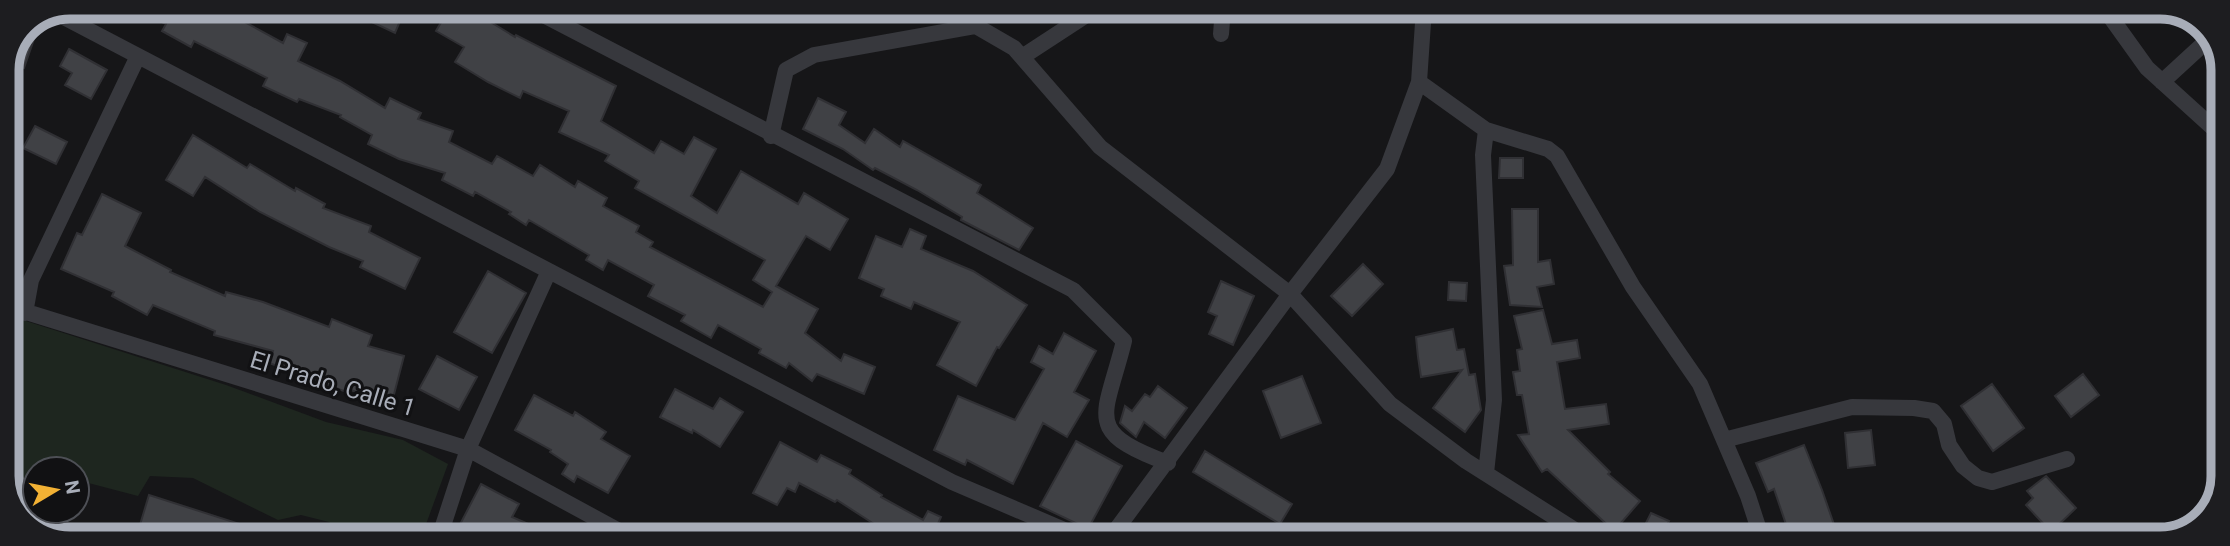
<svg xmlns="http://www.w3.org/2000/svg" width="2230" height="546" font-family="Roboto,sans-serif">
<rect width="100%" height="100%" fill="#161618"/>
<path fill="#1e261f" d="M7 315 226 385 326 422 403 440 448 464 421 538H342L329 522 301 515 278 520 193 478 150 476 138 496 77 480V469H35L30 470 17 488 7 483Z"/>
<path fill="#404145" stroke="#303034" stroke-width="2" d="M131 7H192L211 18 216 7H246L241 20 283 43 287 34 307 43 298 61 340 81 385 108 390 98 421 113 418 119 453 131 449 142 492 164 497 156 533 176 540 165 575 187 578 181 607 198 603 206 639 226 636 232 653 242 650 247 763 307 772 292 753 280 765 260 635 188 639 181 605 161 609 155 559 132 569 111 523 91 520 98 488 82 455 62 464 47 436 31 450 7H466L515 37 516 35 616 86 601 121 654 153 661 141 684 154 694 137 716 149 691 196 717 213 741 171 798 204 804 193 848 219 830 250 806 236 776 286 818 309 805 333 841 361 844 354 875 367 864 394 817 374 812 381 789 363 786 368 759 353 761 349 718 325 711 338 681 321 685 315 648 296 654 285 608 260 603 270 586 260 589 255 529 220 526 225 509 214 511 212 475 192 473 196 442 180 445 173 399 159 368 144 372 135 340 117 341 115 299 99 297 102 263 86 267 78 194 41 191 47 162 31 166 24Z
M340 7H406L395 33Z
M41 19 24 68 10 63 26 25Z
M69 49 107 70 91 99 65 85 72 73 60 66Z
M818 98 846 112 839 125 865 143 874 129 900 147 903 141 981 185 977 193 1033 228 1019 250 961 220 962 217 917 190 875 168 873 170 843 149 803 129Z
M35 126 67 142 56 164 23 148Z
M193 135 247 168 250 164 295 191 296 188 325 204 323 208 371 226 369 232 420 258 405 289 360 267 363 261 329 247 260 212 205 177 193 196 166 180Z
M1500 158H1523V178H1499Z
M102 194 141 213 125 246 171 270 170 272 225 296 226 292 263 302 329 327 332 319 372 335 368 346 404 356 392 402 350 390 349 393 269 363 273 351 214 335 215 331 153 305 147 315 112 296 114 292 61 269 77 233 82 235Z
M1512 209H1538V262L1550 260 1554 284 1537 287 1542 307 1510 305 1504 266 1513 265Z
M910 229 926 236 921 249 973 271 1027 305 999 348 997 347 976 386 937 365 960 322 914 302 911 309 881 296 884 289 859 278 876 236 902 247Z
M1363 264 1383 284 1352 316 1331 296Z
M488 271 526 293 492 353 454 332Z
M1221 281 1254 296 1233 345 1209 334 1217 316 1208 312Z
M1449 282 1467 283 1466 301 1448 300Z
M1543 310 1552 344 1577 340 1580 358 1557 362 1565 409 1606 404 1609 424 1568 430 1610 472 1608 474 1640 501 1614 531 1547 469 1542 472 1518 435 1529 434 1522 395H1517L1513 372 1520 371 1517 350 1522 349 1514 316Z
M1453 329 1457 350 1464 349 1469 375 1475 374 1481 410 1465 432 1433 408 1462 370 1421 377 1418 357 1416 337Z
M1064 333 1096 351 1074 392 1089 400 1067 437 1043 423 1013 484 967 460 965 465 934 450 958 396 1015 420 1044 369 1031 362 1039 346 1053 354Z
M437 356 477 377 459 410 419 389Z
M2083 374 2099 395 2071 417 2055 396Z
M1302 376 1321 423 1281 438 1263 391Z
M1992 384 2024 428 1993 451 1961 406Z
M1158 386 1187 408 1165 438 1144 422 1136 437 1120 423 1125 406 1132 411 1145 394 1150 397Z
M675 389 713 409 720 398 743 412 720 447 693 430 692 433 660 417Z
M534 395 573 416 575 412 606 432 601 439 630 456 608 493 577 476 574 482 562 474 568 464 550 452 551 450 515 430Z
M1871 430 1875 465 1848 468 1845 433Z
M1076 441 1122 466 1088 529 1040 506Z
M780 442 817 462 821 455 851 470 849 474 882 495 881 497 923 520 928 511 941 517 936 528 959 538H866L874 524 837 500 835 502 799 483 795 492 787 488 777 505 753 493Z
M1804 445 1822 490 1839 539H1791L1774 489 1768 492 1756 463Z
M1205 451 1292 504 1280 524 1193 472Z
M2046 476 2076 508 2051 532 2026 505 2033 498 2027 491Z
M481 484 519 504 512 517 561 538H453Z
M149 495 274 535V538H136Z
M1651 513 1669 521 1659 539H1638Z"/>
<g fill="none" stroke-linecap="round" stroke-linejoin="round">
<path stroke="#37383d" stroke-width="16" d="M528 7 1073 290 1124 341C1105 418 1082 431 1168 463
M2104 8 2147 68 2222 136
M56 13 952 482 1083 538
M1221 34 1223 8
M1022 57 1097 8
M1419 82 1486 130 1548 149 1557 156 1633 287 1700 384 1748 496 1762 539
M2162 82 2211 37
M771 136 786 70 814 55 976 26 1014 48 1100 147 1290 294 1390 404 1466 461 1589 539
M7 306 468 449 632 538
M25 313 31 280 138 56
M1724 440 1852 407 1914 408 1933 411 1944 424 1949 445 1963 466 1978 478 1992 482 2067 459
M1486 473 1494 400 1483 155 1486 130
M439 538 468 449 549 271
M1110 538 1290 294 1387 169 1419 82 1424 8"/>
</g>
<g text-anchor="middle" stroke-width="6" stroke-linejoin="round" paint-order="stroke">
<g font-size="24" fill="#a8adb8" stroke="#111113">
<text transform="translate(333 384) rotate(17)" y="8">El Prado, Calle 1</text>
</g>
</g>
<path d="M0 0H2230V546H0ZM70 19H2160A51 51 0 0 1 2211 70V476A51 51 0 0 1 2160 527H70A51 51 0 0 1 19 476V70A51 51 0 0 1 70 19Z" fill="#1d1d20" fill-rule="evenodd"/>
<path fill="none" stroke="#a8adb8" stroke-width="9" d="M70 19H2160A51 51 0 0 1 2211 70V476A51 51 0 0 1 2160 527H70A51 51 0 0 1 19 476V70A51 51 0 0 1 70 19Z"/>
<g transform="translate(56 490) rotate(80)"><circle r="33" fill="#111113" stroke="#4d4f55" stroke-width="2"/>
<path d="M0-5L12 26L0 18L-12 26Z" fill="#f2b134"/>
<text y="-10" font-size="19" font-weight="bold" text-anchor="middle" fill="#a8adb8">N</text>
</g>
</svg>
